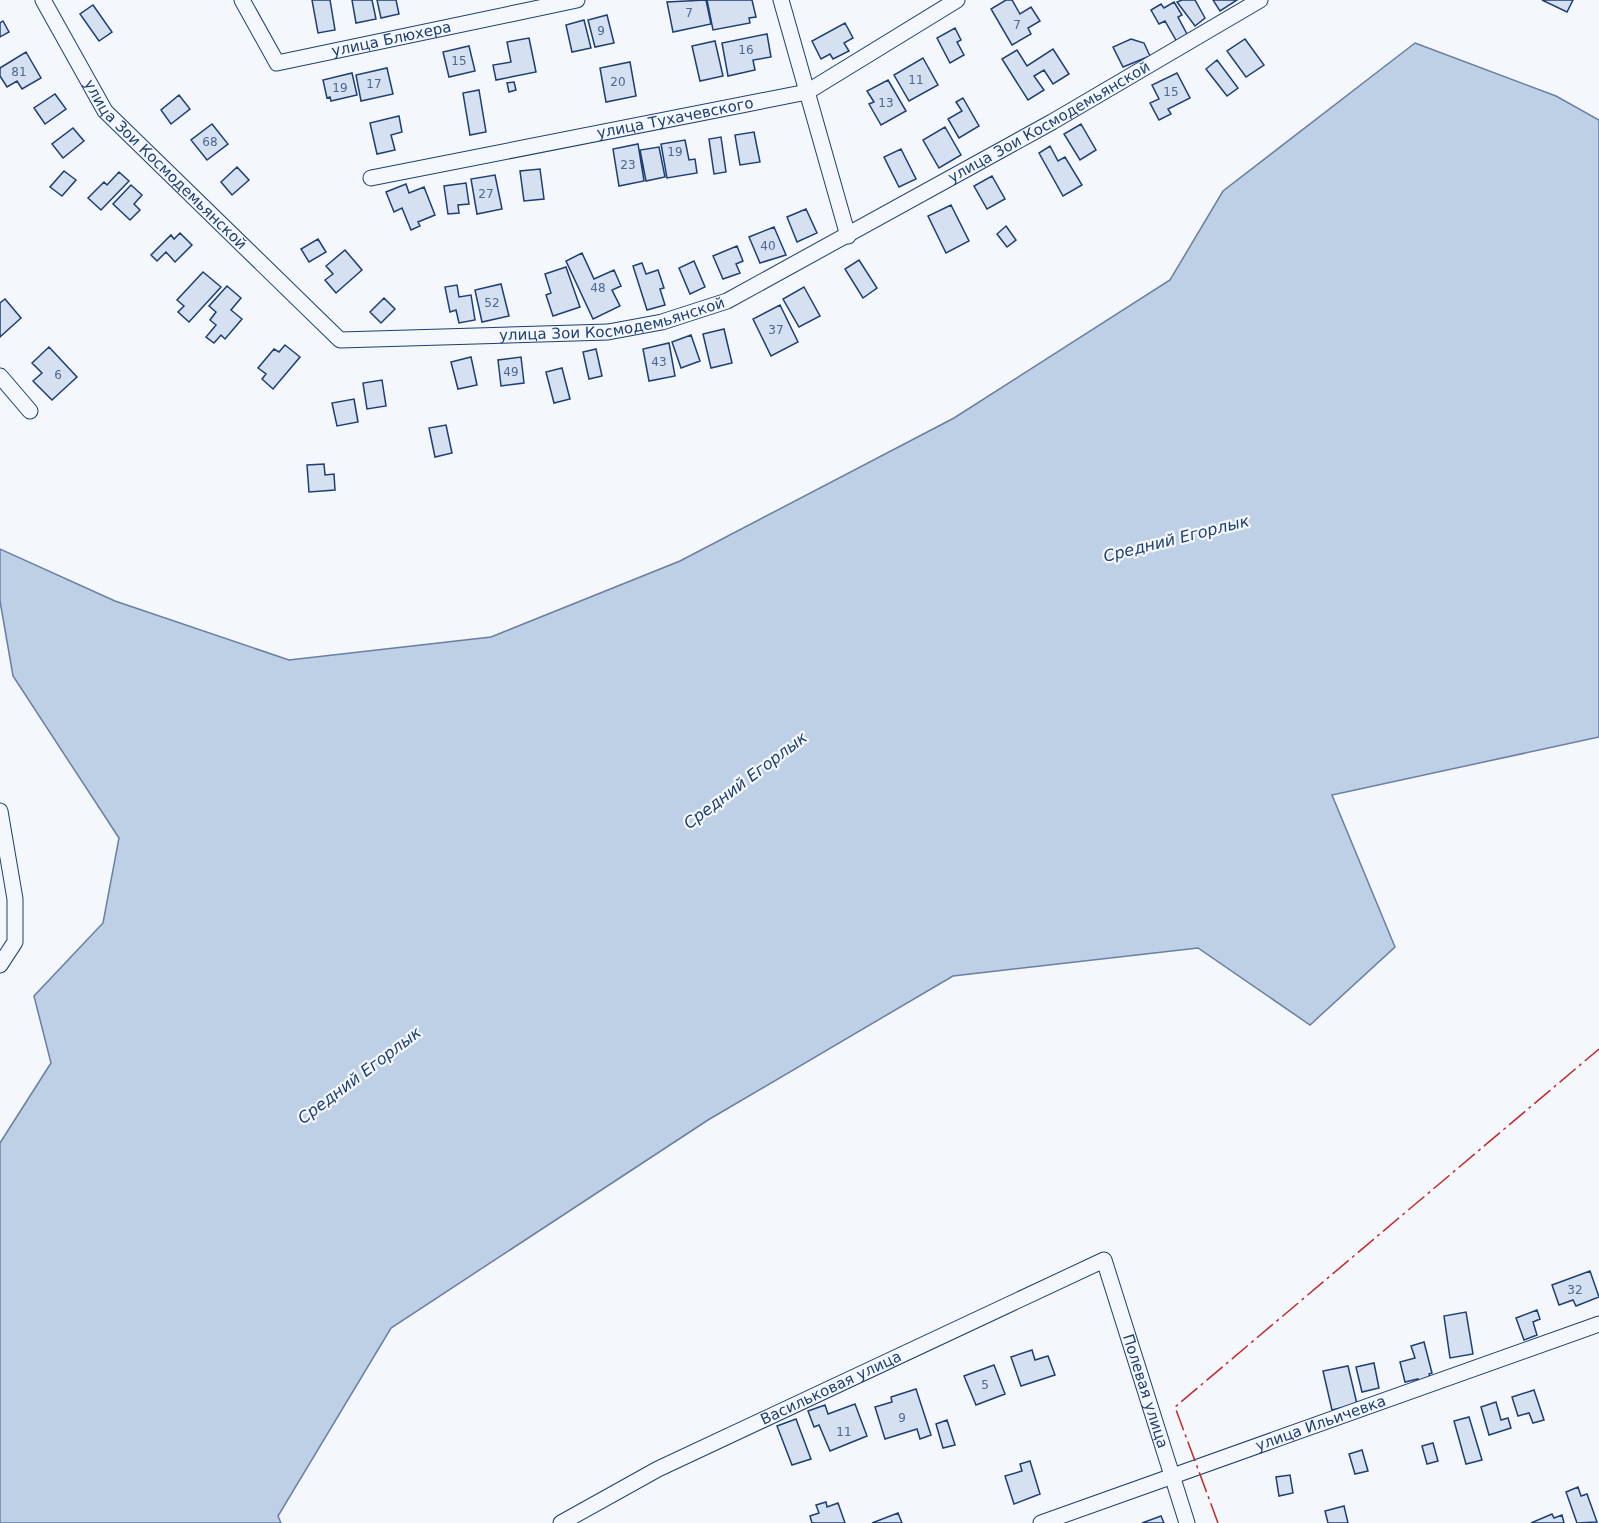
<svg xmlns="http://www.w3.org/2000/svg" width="1599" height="1523" font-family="'DejaVu Sans',sans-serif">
<rect width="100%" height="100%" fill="#f4f7fb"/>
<path fill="#bed0e5" stroke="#687fa3" stroke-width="1.5" d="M1415 43 1556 96 1599 120V737L1332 795 1395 947 1310 1025 1198 948 953 976 708 1120 391 1328 278 1516 281 1523H0V1143L51 1063 34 996 103 923 119 838 13 676 0 601V549L115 601 289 660 491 637 680 561 954 418 1170 280 1223 191Z"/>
<path fill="#d5e0f0" stroke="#1d3f73" stroke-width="1.5" d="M312 0H330L335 30 318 33Z
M352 0H372L376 19 356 23Z
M377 0H396L399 14 381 18Z
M706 0 711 24 673 32 667 2Z
M707 0H752L756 17 749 18 750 23 713 30Z
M1006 0H1012L1020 14 1031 7 1040 21 1028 28 1031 34 1012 45 991 9Z
M1182 0H1195L1205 18 1195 26 1177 2Z
M1213 0H1237L1220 11Z
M1542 0H1573L1567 12Z
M1174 2 1182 15 1178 17 1188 36 1177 42 1165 21 1159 24 1151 10 1161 4 1164 8Z
M93 5 112 32 99 41 80 14Z
M607 15 614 43 595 47 588 20Z
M584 20 591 48 572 52 566 25Z
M3 21 9 32 0 37V23Z
M845 23 853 38 844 43 849 51 833 59 830 54 821 59 812 41Z
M955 28 961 40 957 42 964 55 950 63 937 38Z
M767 34 771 57 753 60 755 70 728 76 722 43Z
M529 38 536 72 496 80 493 65 511 62 507 42Z
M1131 39 1144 43 1150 56 1123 67 1113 47Z
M1245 39 1264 65 1246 77 1227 51Z
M715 41 723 76 700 81 692 46Z
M469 46 475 71 449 77 443 52Z
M1053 49 1069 74 1053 84 1044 70 1034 76 1044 90 1028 100 1002 59 1017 50 1027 66Z
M26 52 41 78 22 89 17 81 7 87 0 76V68Z
M923 58 938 85 909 101 894 75Z
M1217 60 1238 88 1227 96 1206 69Z
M630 62 636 96 606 102 600 68Z
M387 68 393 94 361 101 356 75Z
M352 73 357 95 331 101 330 97 327 98 323 80Z
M1177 73 1190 98 1168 109 1171 114 1159 120 1150 103 1159 99 1152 85Z
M888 80 906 111 881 125 869 104 874 102 867 91Z
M514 82 516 90 509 92 507 83Z
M479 90 486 132 470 135 463 93Z
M55 94 66 109 45 124 34 108Z
M179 95 190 109 171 124 161 110Z
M963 98 979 126 959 138 948 119 962 111 956 102Z
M399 116 402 132 391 135 395 150 377 154 370 123Z
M212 124 228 144 207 160 191 140Z
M1081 124 1096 150 1080 160 1064 134Z
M945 127 961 155 939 168 923 140Z
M73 128 84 141 63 158 52 144Z
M754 132 760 162 740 165 735 135Z
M721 137 726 172 714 174 709 139Z
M685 140 689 160 695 159 697 173 667 178 661 144Z
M638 144 644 181 619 186 613 149Z
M1050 146 1058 161 1065 157 1082 185 1063 196 1039 153Z
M659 147 665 177 646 181 640 150Z
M901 149 916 179 899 187 884 157Z
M237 167 249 180 232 195 221 182Z
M540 169 544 199 524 201 520 171Z
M64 171 76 180 62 196 50 187Z
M119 172 129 181 101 210 88 198 104 182 107 185Z
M495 175 502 209 477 214 471 179Z
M992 176 1005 199 987 209 974 186Z
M466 183 469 204 458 205 459 213 448 214 444 186Z
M406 184 409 193 424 187 435 215 418 222 420 226 411 230 402 208 394 212 386 192Z
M131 185 142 195 134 204 140 210 130 220 113 204Z
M951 205 969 241 946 253 928 216Z
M806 209 817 233 797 242 787 217Z
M1006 226 1016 240 1007 247 997 234Z
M774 227 786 255 760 263 749 237Z
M180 233 192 245 175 262 166 252 157 261 151 255 171 235 174 239Z
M318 239 326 252 309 262 301 249Z
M737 246 743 261 736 264 740 273 723 279 713 256Z
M345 250 362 270 336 293 325 280 333 274 326 266Z
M582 253 594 279 614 270 621 286 612 290 620 306 593 319 566 261Z
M859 260 877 288 863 298 845 269Z
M694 261 705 287 690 294 679 268Z
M642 263 646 274 658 270 664 288 660 289 665 305 647 310 633 266Z
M566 267 580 307 553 316 546 295 551 293 545 274Z
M203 272 221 287 189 322 178 312 184 306 177 300Z
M501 284 509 316 482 322 475 290Z
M457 285 459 297 471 295 475 320 459 323 456 310 450 312 445 287Z
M227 286 241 298 231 310 242 319 225 339 221 335 214 343 206 337 216 325 210 320 216 312 209 306Z
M804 287 820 316 799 327 783 299Z
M384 298 395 309 381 323 370 312Z
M5 299 21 318 0 337V303Z
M780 305 798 342 771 356 753 319Z
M724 329 732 363 711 368 703 334Z
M691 335 700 361 681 368 672 342Z
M669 343 675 376 649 381 643 349Z
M285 345 300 357 273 389 262 379 266 374 258 368 274 349 279 352Z
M49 347 77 377 52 400 33 381 42 373 32 363Z
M596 349 602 376 589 379 583 352Z
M471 357 477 385 458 389 451 362Z
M521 357 524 383 501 386 498 360Z
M562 368 570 399 554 403 546 372Z
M382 380 386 406 367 409 363 383Z
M354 399 358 422 337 426 332 403Z
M446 425 452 453 435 457 429 428Z
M324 464 325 475 334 474 335 490 309 492 307 465Z
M1590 1271 1599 1297 1576 1306 1573 1300 1559 1305 1552 1285Z
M1537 1310 1540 1319 1533 1322 1537 1335 1524 1340 1516 1318Z
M1466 1312 1473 1354 1450 1358 1444 1316Z
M1424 1342 1432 1373 1429 1374 1431 1381 1419 1384 1418 1379 1405 1382 1400 1362 1415 1358 1411 1346Z
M1032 1350 1035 1360 1048 1356 1055 1375 1021 1386 1011 1357Z
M1374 1363 1379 1388 1362 1392 1356 1367Z
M994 1365 1005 1394 976 1405 964 1376Z
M1348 1366 1357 1404 1332 1410 1323 1371Z
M916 1389 931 1435 920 1439 917 1429 885 1439 875 1407 892 1402 891 1397Z
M1534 1390 1544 1420 1533 1423 1529 1413 1518 1416 1512 1397Z
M1496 1402 1501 1420 1508 1418 1511 1428 1489 1435 1481 1407Z
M855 1404 867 1436 830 1451 819 1425 814 1427 808 1411 825 1405 828 1414Z
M1469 1417 1482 1460 1466 1464 1454 1421Z
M796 1419 811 1459 792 1465 777 1426Z
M947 1420 955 1445 943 1448 936 1424Z
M1433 1443 1438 1461 1427 1464 1422 1446Z
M1362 1450 1368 1471 1355 1474 1349 1454Z
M1030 1461 1040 1494 1014 1504 1005 1476 1022 1471 1020 1464Z
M1290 1475 1293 1493 1279 1496 1276 1477Z
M1578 1487 1581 1496 1587 1494 1597 1522 1577 1523 1566 1492Z
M826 1502 827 1507 838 1503 845 1523H812L810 1516 819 1513 816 1505Z
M1344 1506 1348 1523H1328L1325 1511Z
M898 1513 902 1523H872Z
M1552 1514 1554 1518 1562 1515 1564 1523H1531Z
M1161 1516 1164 1523H1142Z"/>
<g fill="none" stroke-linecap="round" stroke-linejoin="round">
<g stroke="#1d3f73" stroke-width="17">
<g id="minor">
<path id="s1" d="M43 0 105 111 340 340 608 332 662 322 727 301 1052 122 1260 0"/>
<path id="s2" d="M242 0 277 63 577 0"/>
<path d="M781 0 848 236"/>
<path id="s3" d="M371 178 807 92 957 0"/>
<path d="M0 376 30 411"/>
<path d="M0 811 15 899V942L0 965"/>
<path id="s4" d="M561 1523 658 1469 1104 1260 1187 1523"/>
<path id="s5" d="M1041 1523 1599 1324"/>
</g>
</g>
<use href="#minor" stroke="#f4f7fb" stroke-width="15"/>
<path stroke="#c62828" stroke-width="1.5" stroke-dasharray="21 4.5 3 4.5" stroke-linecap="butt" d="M1218 1523 1175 1407 1599 1049"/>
</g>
<g text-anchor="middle" stroke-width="4.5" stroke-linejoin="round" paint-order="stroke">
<g font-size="12" fill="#4b6792">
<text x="689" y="17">7</text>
<text x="1017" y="29">7</text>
<text x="601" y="35">9</text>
<text x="746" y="54">16</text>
<text x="459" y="65">15</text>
<text x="19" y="76">81</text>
<text x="916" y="84">11</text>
<text x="618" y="86">20</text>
<text x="374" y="88">17</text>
<text x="340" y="92">19</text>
<text x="1171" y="96">15</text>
<text x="886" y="107">13</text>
<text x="210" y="146">68</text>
<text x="675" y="156">19</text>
<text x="628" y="169">23</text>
<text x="486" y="198">27</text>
<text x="768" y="250">40</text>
<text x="598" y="292">48</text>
<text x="492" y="307">52</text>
<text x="776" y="334">37</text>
<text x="659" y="366">43</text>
<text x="511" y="376">49</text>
<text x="58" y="379">6</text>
<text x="1575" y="1294">32</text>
<text x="985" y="1389">5</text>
<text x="902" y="1422">9</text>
<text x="844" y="1436">11</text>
</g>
<g font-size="15" fill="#1d3f73" stroke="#f4f7fb">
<text dy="5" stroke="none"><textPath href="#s2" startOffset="189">улица Блюхера</textPath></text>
<text dy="5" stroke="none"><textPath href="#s3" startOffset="310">улица Тухачевского</textPath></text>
<text dy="5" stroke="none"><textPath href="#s1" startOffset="1215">улица Зои Космодемьянской</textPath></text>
<text dy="5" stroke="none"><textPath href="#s1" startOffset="207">улица Зои Космодемьянской</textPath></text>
<text dy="5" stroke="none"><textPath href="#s1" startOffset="729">улица Зои Космодемьянской</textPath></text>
<text dy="5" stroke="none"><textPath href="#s4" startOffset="302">Васильковая улица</textPath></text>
<text dy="5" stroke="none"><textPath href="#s4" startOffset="741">Полевая улица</textPath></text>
<text dy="5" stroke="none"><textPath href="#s5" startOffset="297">улица Ильичевка</textPath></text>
</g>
<g font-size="16" font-style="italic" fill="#1d3f73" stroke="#f4f7fb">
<text transform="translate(1176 538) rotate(-14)" y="6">Средний Егорлык</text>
<text transform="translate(745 780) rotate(-37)" y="6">Средний Егорлык</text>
<text transform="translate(359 1075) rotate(-37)" y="6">Средний Егорлык</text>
</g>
</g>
</svg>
